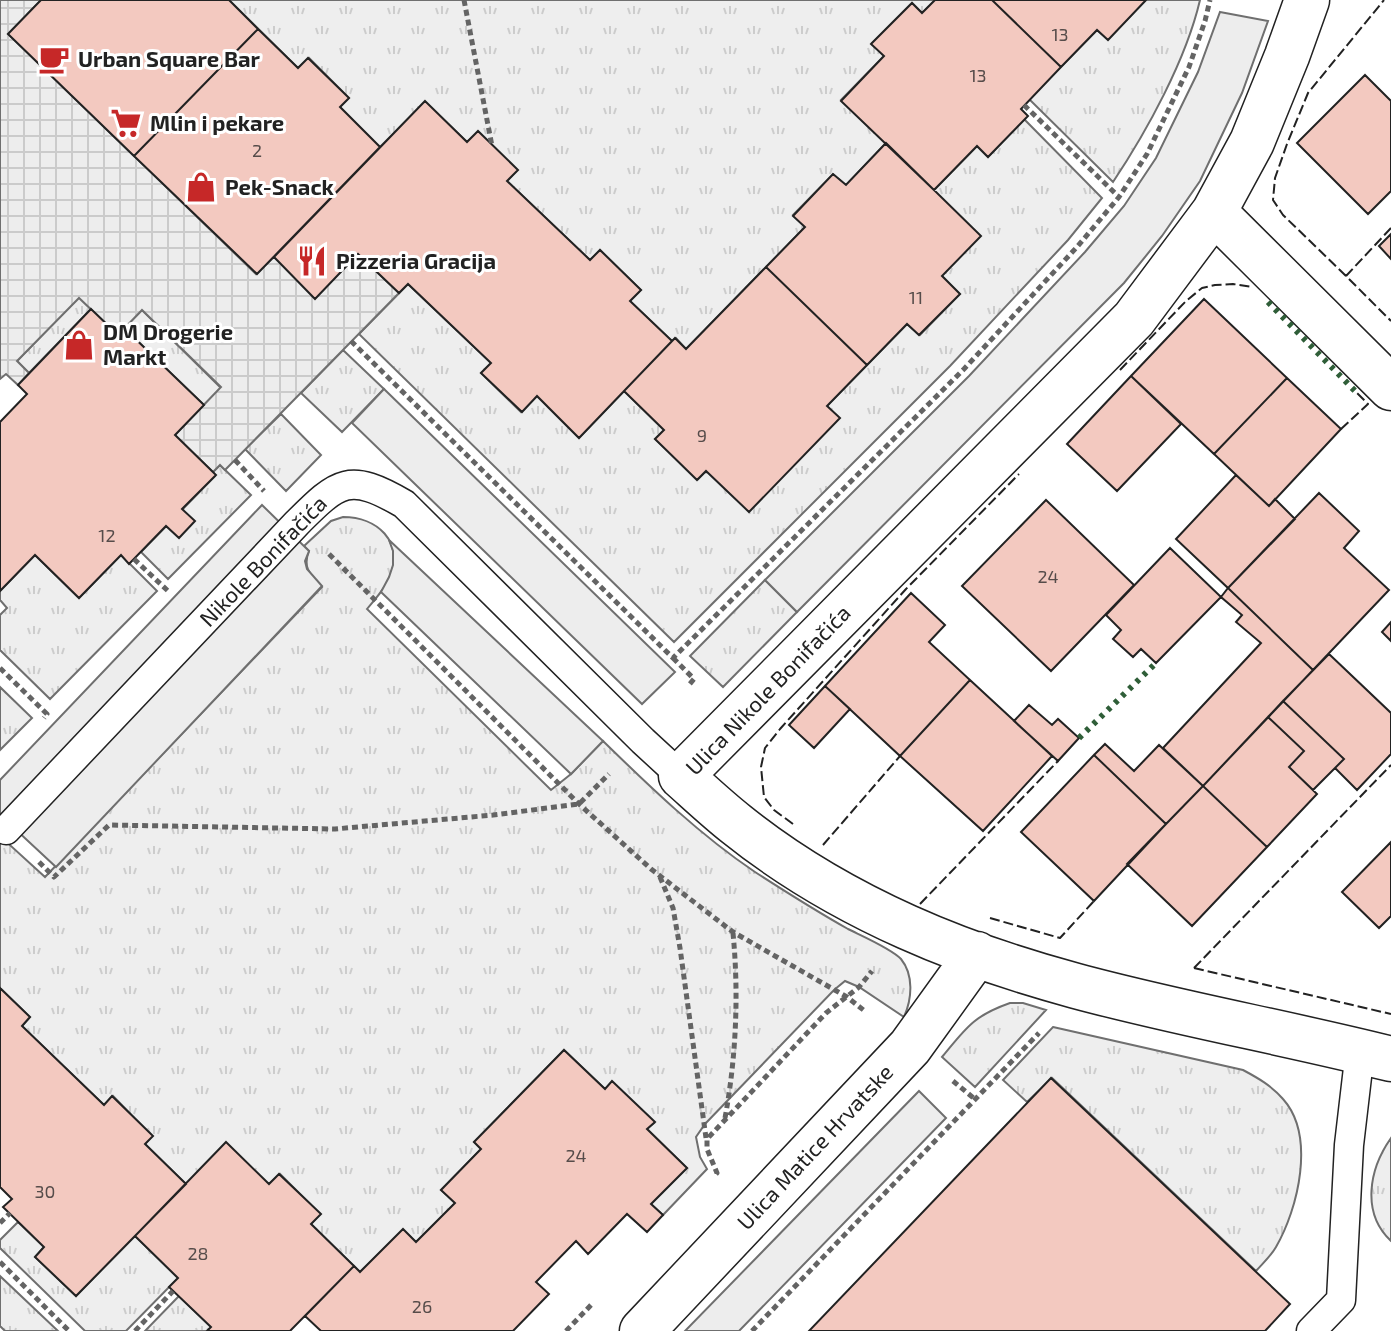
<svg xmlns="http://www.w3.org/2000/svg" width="1391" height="1331" font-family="'Exo 2',sans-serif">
<defs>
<pattern id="grass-tufts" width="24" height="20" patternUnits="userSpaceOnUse" patternTransform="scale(2)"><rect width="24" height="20" fill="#eee"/><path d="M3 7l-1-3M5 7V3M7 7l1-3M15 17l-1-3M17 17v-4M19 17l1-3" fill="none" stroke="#ccc"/></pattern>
<pattern id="plaza-grid" width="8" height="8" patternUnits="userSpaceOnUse" patternTransform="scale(2)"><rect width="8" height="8" fill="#ededed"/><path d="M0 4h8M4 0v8" fill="none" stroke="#cbcbcb"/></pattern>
</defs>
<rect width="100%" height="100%" fill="#fff"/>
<path fill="url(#grass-tufts)" stroke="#6f6f6f" stroke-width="2" d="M229 0H935L922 13 912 3 872 43 884 56 841 100 886 143 846 185 833 174 793 215 805 227 686 349 676 338 672 341 630 301 641 290 600 250 590 260 507 181 517 170 478 132 467 142 425 102 380 147 340 107 349 98 309 58 298 68Z
M1146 0H1200C1186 60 1147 131 1113 182L1029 99 1097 30 1108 39Z
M1024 119 1102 198 1068 240 950 366 674 642 359 334 408 284 491 363 481 373 521 412 537 396 579 438 624 391 664 430 655 439 698 479 706 471 839 418 827 406 907 324 920 335 960 294 942 276 934 190 977 146 988 157Z
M79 297 91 309 29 373 17 361Z
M142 310 221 388 204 405 124 328Z
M343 350 384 389 342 432 301 393Z
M281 414 321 455 286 491 245 449Z
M220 465 251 495 168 579 141 552 215 476 213 472Z
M343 517C377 517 404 541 390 577 385 589 375 599 367 609L551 790 571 774 603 741C650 787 700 835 755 872 786 892 816 911 848 929 862 936 892 949 901 959 914 975 912 999 904 1017L859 987 845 981 834 990 705 1124 696 1137 700 1157 707 1169 663 1215 651 1204 687 1168 647 1129 654 1123 605 1089 564 1050 474 1142 481 1149 441 1190 455 1203 416 1242 403 1230 360 1272 311 1224 320 1214 280 1174 269 1184H186L145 1144 152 1136 113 1096 104 1105 22 1026 30 1017 0 988V836L45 877 322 587C311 575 302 568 309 551L304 546 331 521Z
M35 555 79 598 121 555 157 591 50 699 0 650V615L7 608 0 600V591Z
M765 580 797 612 723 687 690 656Z
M0 687 32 718 0 750Z
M1010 1003H1023L1046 1010 975 1087 942 1057C966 1028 973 1016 1010 1003Z
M1053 1027 1243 1070C1258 1078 1272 1086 1283 1099 1316 1136 1298 1209 1276 1247 1271 1256 1262 1264 1256 1271L1052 1078 1027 1102 1003 1080Z
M1391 1138V1241C1361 1213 1369 1169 1391 1138Z
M18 1222 44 1247 35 1257 76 1296 135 1236 178 1278 126 1331H85L0 1248V1240Z
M0 1276 58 1331H5L0 1326Z
M179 1296 211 1327 207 1331H145Z"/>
<path fill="#ededed" stroke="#6f6f6f" stroke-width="2" d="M1220 12 1268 21 1242 93 1200 181 1162 236 1124 283 797 612 765 580 969 376 1085 252 1124 206 1156 158 1198 72Z
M384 389 675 672 642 704 352 423Z
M262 505 309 551 305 561 307 569 322 586 56 867 0 815V780Z
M389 540 603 741 571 774 381 592 389 577 393 565V551Z
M919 1091 946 1118 739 1331H685Z"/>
<path fill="url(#plaza-grid)" stroke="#6f6f6f" stroke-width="2" d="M0 0H41L8 34 256 274 274 257 315 298 358 254 399 293 225 470 220 465 213 472 175 435 221 387 142 310 118 335 79 298 17 361 29 373 18 385 6 374 0 379Z"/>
<path fill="#f3c9c0" stroke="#222" stroke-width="2" d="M41 0H229L258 29 134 156 8 34Z
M935 0H992L1061 67 1021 109 1028 116 988 157 977 146 934 190 841 101 884 56 871 44 912 3 922 13Z
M992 0H1146L1108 40 1097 30 1061 67Z
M258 29 298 68 308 58 349 98 340 107 380 147 257 274 134 156Z
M1365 75 1391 101V191L1368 214 1297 143Z
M425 101 467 142 478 131 518 170 507 181 590 260 600 250 641 290 630 301 672 341 579 438 537 396 522 412 481 373 491 363 408 284 399 293 358 254 315 299 274 257Z
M886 143 981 236 942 276 960 294 919 335 907 324 867 365 766 267 805 227 793 216 833 174 846 185Z
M1391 234V259L1379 246Z
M766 267 867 365 827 406 840 418 749 512 706 471 697 480 655 439 664 430 624 391 675 338 686 349Z
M1204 299 1287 378 1214 454 1131 376Z
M91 309 118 335 124 328 204 405 175 435 216 475 182 509 195 521 179 538 166 526 129 564 121 555 79 598 35 555 0 591V422L27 394 18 385Z
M1131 376 1181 424 1117 491 1067 444Z
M1287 378 1341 429 1269 506 1214 454Z
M1236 475 1269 506 1275 499 1295 519 1228 588 1176 539Z
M1319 493 1359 531 1344 548 1389 590 1313 670 1228 588Z
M1046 500 1134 585 1051 671 962 586Z
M1170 548 1221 597 1156 663 1141 649 1133 657 1113 639 1121 630 1106 615Z
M1228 588 1313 670 1203 786 1163 748 1261 643 1236 622 1242 615 1221 597Z
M911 593 945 625 929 642 970 680 900 756 825 686Z
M1391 622V641L1382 632Z
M1329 654 1391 713V754L1357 790 1335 768 1344 759 1283 701Z
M970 680 1052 756 983 831 900 756Z
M825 686 850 709 814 748 789 725Z
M1283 701 1344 759 1313 790 1289 767 1304 751 1268 717Z
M1029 705 1052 725 1058 719 1079 738 1058 761 1014 721Z
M1268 717 1304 751 1289 767 1317 794 1267 847 1203 786Z
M1105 744 1134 771 1159 745 1203 786 1166 824 1094 755Z
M1094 755 1166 824 1094 901 1021 832Z
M1203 786 1267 847 1192 926 1127 864Z
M1391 842V916L1379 928 1342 892Z
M0 988 30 1017 22 1026 104 1105 112 1096 153 1136 145 1144 186 1184 76 1296 35 1257 44 1247 3 1207 12 1199 0 1187Z
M564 1050 605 1089 612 1081 655 1122 647 1129 687 1168 651 1204 663 1215 647 1232 627 1214 588 1254 576 1241 536 1282 549 1294 513 1331H321L305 1316 354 1266 360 1272 403 1229 416 1242 455 1203 441 1190 481 1149 474 1142Z
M1051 1078 1290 1304 1265 1331H809Z
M226 1142 269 1184 279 1174 321 1214 311 1224 354 1266 290 1331H207L211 1327 169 1287 178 1278 135 1236Z"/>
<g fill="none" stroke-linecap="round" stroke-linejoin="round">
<g stroke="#222" stroke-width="31">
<path id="lane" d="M6 830 297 523C339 481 349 472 404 504L643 741 681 776
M1311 1331 1341 1300 1349 1145 1360 1051"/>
</g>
<g stroke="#222" stroke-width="47">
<path id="street" d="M1307 0 1287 56 1252 142 1214 212 1134 319 681 776C699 792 717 809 736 824 787 865 847 900 907 927 1060 996 1229 1018 1391 1059
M1214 212 1391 388
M642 1331 910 1047 977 954"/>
</g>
<path stroke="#646464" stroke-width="5" stroke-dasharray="6 4" stroke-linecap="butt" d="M464 0 492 146
M1024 105 1119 197
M351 341 673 658 964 369 1077 247 1119 197 1147 154 1189 67 1205 21 1210 0
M235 460 264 491
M329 554 579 804 651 869 733 932 847 997 866 1012
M134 559 168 591
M673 658 694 679 688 686
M0 668 47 714 44 718
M39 862 54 877 109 825 335 829 493 815 579 804 609 774
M660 877 673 908 680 948 706 1138
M953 1081 976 1100
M725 1118C736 1058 739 995 733 933
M716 1174 717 1173 707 1149V1139L826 1013 859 987 872 971
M0 1223 10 1213
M0 1262 69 1331
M135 1331 173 1291
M566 1331 593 1303
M752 1331 1039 1033"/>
<use href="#lane" stroke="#fff" stroke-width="28"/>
<use href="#street" stroke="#fff" stroke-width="44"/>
<path stroke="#2f5e38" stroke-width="6" stroke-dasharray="4 6" stroke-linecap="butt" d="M1268 302 1356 392
M1079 738 1156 663"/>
<path stroke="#222" stroke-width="2" stroke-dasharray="10 4" stroke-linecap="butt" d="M1391 228 1346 276 1391 321
M1346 276 1283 215 1273 200 1275 178 1287 144 1308 93 1384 0
M1120 370 1186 301 1202 288 1215 285 1233 284 1253 287
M1341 429 1368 404 1356 392
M793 824 774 810 764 797 761 767 765 748 780 729 906 589 1019 474
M823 845 900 756
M920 904 1058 761
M990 918 1060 938 1094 901
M1194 968 1391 765
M1194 968 1391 1014"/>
</g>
<defs>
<g id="cafe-bare" transform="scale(2.4)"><path d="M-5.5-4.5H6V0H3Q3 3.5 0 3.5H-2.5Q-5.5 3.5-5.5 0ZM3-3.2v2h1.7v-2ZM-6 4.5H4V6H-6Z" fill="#c62828" stroke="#fff" stroke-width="2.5" paint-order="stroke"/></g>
<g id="supermarket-bare" transform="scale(2.4)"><path d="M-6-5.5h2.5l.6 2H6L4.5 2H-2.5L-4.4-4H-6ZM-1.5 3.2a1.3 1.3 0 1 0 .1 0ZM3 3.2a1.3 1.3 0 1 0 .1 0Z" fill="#c62828" stroke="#fff" stroke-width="2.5" paint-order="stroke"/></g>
<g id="shop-bare" transform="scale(2.4)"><path d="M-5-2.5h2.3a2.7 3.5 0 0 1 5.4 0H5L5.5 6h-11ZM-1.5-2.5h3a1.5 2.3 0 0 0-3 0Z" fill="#c62828" stroke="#fff" stroke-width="2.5" paint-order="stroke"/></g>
<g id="restaurant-bare" transform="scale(2.4)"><path d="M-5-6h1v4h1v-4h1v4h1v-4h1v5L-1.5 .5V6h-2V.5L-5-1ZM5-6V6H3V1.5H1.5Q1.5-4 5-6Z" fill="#c62828" stroke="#fff" stroke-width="2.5" paint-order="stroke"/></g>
</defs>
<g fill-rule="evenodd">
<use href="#cafe-bare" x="54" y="59"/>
<use href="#supermarket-bare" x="126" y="123"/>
<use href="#shop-bare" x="201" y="187"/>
<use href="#restaurant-bare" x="312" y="261"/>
<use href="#shop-bare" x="79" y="345"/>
</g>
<g text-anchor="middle" stroke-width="6" stroke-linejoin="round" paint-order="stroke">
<g font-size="18" fill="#564c4a">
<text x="1060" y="41">13</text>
<text x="978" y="82">13</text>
<text x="257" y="157">2</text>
<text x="916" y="304">11</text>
<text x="702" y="442">9</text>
<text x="107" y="542">12</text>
<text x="1048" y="583">24</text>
<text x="576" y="1162">24</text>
<text x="45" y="1198">30</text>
<text x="198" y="1260">28</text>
<text x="422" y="1313">26</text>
</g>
<g font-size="22" font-weight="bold" fill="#222" stroke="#fff" text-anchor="start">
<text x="78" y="67">Urban Square Bar</text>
<text x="150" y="131">Mlin i pekare</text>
<text x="225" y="195">Pek-Snack</text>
<text x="336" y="269">Pizzeria Gracija</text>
<text x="103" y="340">DM Drogerie<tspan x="103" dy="25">Markt</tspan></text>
</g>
<g font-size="22" fill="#222" stroke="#fff">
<text transform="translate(263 561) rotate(-46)" y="8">Nikole Bonifačića</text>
<text transform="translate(768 690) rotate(-46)" y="8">Ulica Nikole Bonifačića</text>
<text transform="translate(815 1147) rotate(-47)" y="8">Ulica Matice Hrvatske</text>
</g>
</g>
</svg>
